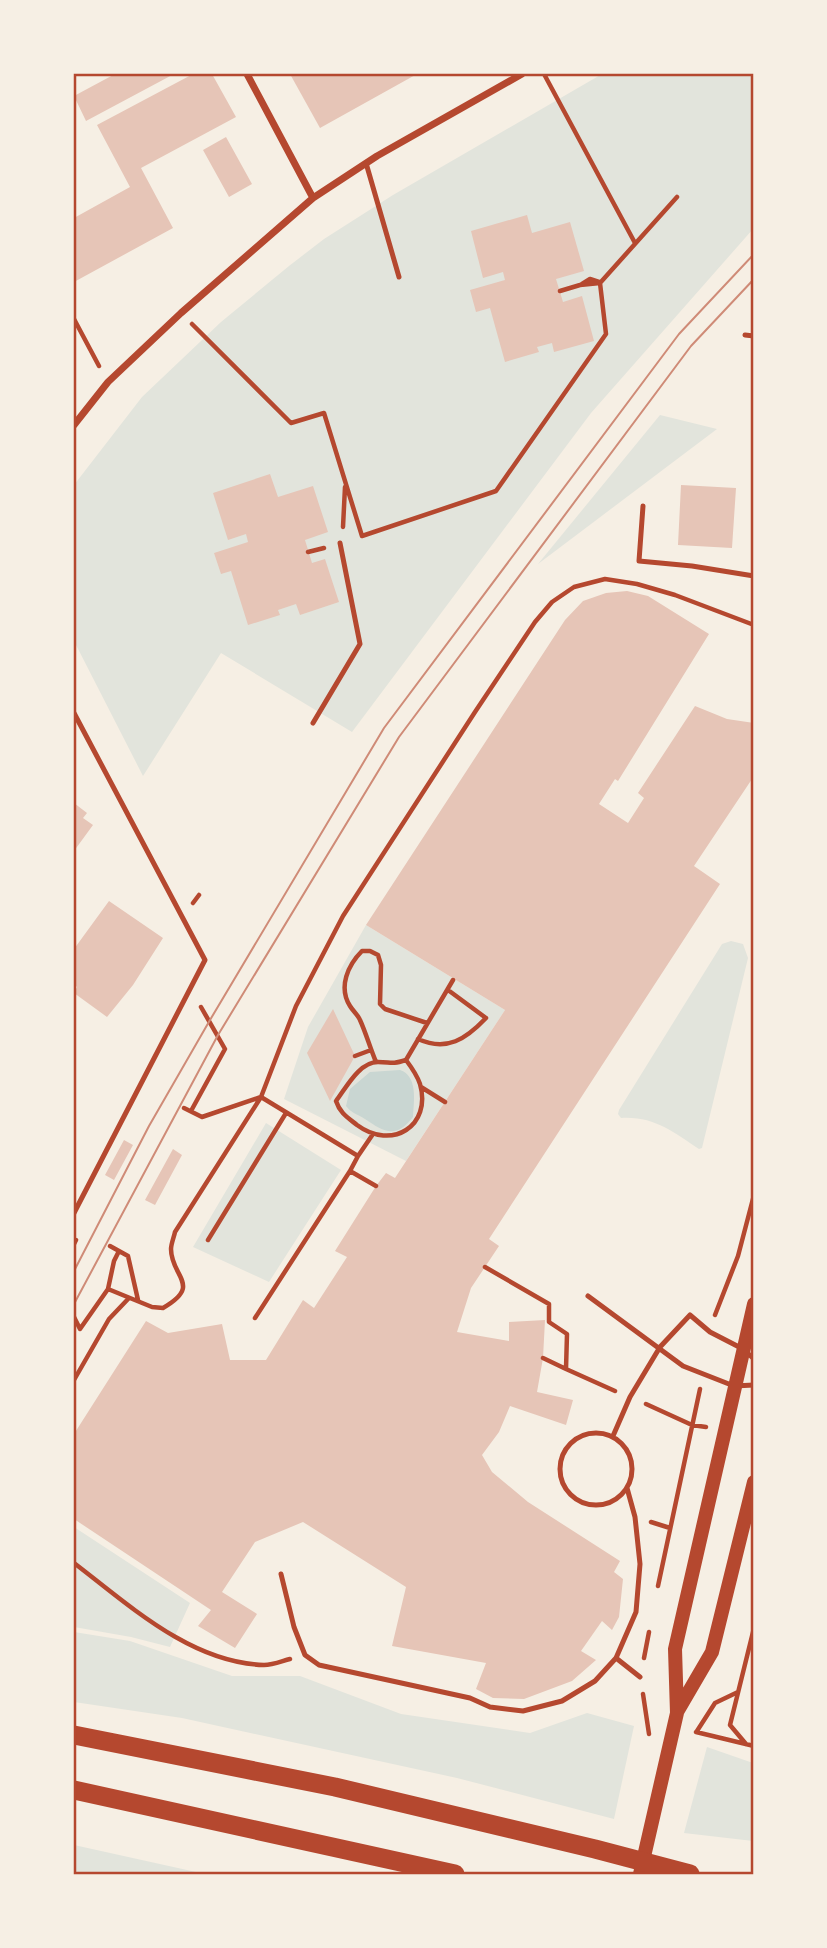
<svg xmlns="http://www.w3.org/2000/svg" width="827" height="1948" font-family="'Sofia Sans Condensed',sans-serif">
<rect width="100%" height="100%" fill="#f6efe4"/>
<path fill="#e2e4dc" d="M602 74H753V229L591 413 352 732 221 653 143 776 74 641V485L142 397 221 322 289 266 324 239 393 195Z
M660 415 717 429 538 564Z
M366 925 505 1010 406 1161 284 1099 308 1027Z
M731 941 743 944 748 958 702 1148 699 1149C673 1132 654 1116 621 1118L618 1114 619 1110 722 944Z
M266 1123 341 1170 269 1282 193 1247Z
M74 1527 190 1603 170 1647 131 1637 74 1627Z
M74 1632 130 1641 232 1676H300L401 1714 530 1733 587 1713 634 1726 614 1819 457 1778 182 1718 74 1702Z
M707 1747 753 1763V1841L684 1833Z
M74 1845 205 1874H74Z"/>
<path fill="#c9d6d2" d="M400 1070C418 1076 414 1101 413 1117 396 1139 384 1132 365 1119 357 1114 351 1113 346 1106L350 1089 370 1072Z"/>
<path fill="#e6c5b7" d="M115 74H174L86 121 74 96Z
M193 74H212L236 117 141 168 173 228 74 282V218L130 187 97 125Z
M290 74H417L320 128Z
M226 137 252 184 229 197 203 150Z
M527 215 532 233 570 222 584 271 556 279 563 302 582 296 594 341 554 352 552 343 537 347 539 352 505 362 490 308 476 312 470 290 505 280 503 272 483 278 471 231Z
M270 474 278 497 313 486 328 532 305 540 312 563 325 559 339 602 300 615 296 604 278 610 280 615 248 625 231 571 221 574 214 553 248 542 246 534 228 540 213 493Z
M681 485 736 488 732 548 678 545Z
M627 591 648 596 709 634 618 781 615 779 599 804 628 823 644 798 638 793 695 706 727 719 754 723V776L694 866 720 884 489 1239 499 1246 471 1288 457 1332 509 1341V1322L545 1320 543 1358 537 1392 573 1400 566 1425 510 1406 499 1432 482 1455 492 1472 528 1502 620 1561 614 1572 623 1579 619 1617 612 1630 602 1621 581 1651 596 1660 572 1681 524 1699 493 1698 476 1689 486 1663 392 1646 406 1587 303 1522 255 1542 222 1592 257 1614 235 1648 198 1626 211 1610 74 1519V1434L146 1321 168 1333 222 1324 230 1360H266L303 1300 314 1308 347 1257 335 1251 376 1186 386 1173 395 1178 505 1010 366 925 565 620 583 601 606 593Z
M74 803 87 813 83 818 93 825 74 851Z
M109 901 163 938 133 985 107 1017 74 993 77 987 74 984V949Z
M333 1009 355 1056 330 1101 307 1053Z
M124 1140 133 1145 114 1180 105 1175Z
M173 1149 182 1155 155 1205 145 1200Z"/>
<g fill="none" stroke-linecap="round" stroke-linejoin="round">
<path stroke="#b5482f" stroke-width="4.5" d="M544 74 635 243
M582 284 590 279 599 282
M560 291 580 285 600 283 677 197
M74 319 99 366
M192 324 291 423 324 413 362 536 496 491 606 334 600 283
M343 527 345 487
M308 552 324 548
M193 903 199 895
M418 1039C447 1052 466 1039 486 1018L448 990
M355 1056 371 1050
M406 1060C390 1065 392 1062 378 1062 359 1062 346 1088 336 1101 340 1113 347 1117 357 1125 392 1151 432 1126 420 1084 417 1075 412 1068 406 1060L453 980
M376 1062C370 1048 366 1033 360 1020 358 1015 353 1011 350 1006 338 987 348 965 362 951H370L378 955 381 965 380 1004 385 1009 427 1023
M421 1087 445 1102
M184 1108 202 1117 261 1097 358 1156 350 1171 376 1186
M191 1111 225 1049 201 1007
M358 1156 373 1134
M208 1240 286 1113
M74 1244 76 1240
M110 1246 128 1256 138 1300
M485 1267 549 1304V1322L567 1334 566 1369 615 1391
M108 1289 114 1261 119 1251
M715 1315 738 1256 754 1195
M74 1317 80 1329 108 1289 152 1307 163 1308C203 1285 171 1277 171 1249 171 1244 174 1237 175 1232L261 1097 296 1006 343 916 475 712 535 622 552 602 574 587 605 579 637 584 675 595 754 625
M255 1318 350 1171
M543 1358 566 1369
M74 1380 109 1319 129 1298
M646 1404 692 1425 706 1427
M651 1522 670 1528
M74 1563C129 1605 191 1663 264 1665 273 1665 282 1661 290 1659
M658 1586 700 1389
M644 1658 649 1632
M643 1694 649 1734
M697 1731 715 1703 738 1692
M696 1732 754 1746
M746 1744 730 1725 754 1628"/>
<path stroke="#b5482f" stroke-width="5" d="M366 163 399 277
M745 335 754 336
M643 506 639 561 692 566 754 576
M74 713 205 960 74 1213
M313 723 360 644 340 543
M588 1296 683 1366 734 1386 754 1385
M560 1469a36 36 0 1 1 72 0a36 36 0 1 1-72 0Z
M613 1436 630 1397 660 1347 690 1315 710 1332 743 1349 754 1359
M281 1574 294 1627 305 1655 319 1665 470 1698 490 1707 523 1711 562 1701 595 1681 616 1658 636 1612 640 1564 635 1517 627 1488
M616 1658 640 1677"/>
<path stroke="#b5482f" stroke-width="7" d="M247 74 313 198
M74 425 108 382 181 313 313 198 377 156 522 74"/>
<path stroke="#b5482f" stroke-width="14" d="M677 1712 712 1652 754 1482
M640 1874 677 1713 675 1649 754 1304"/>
<path stroke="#b5482f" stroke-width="19" d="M74 1735 335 1787 595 1849 690 1874
M74 1790 455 1874"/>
<path stroke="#cf8b77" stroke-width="2" d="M74 1271 149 1126 210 1020 384 728 679 334 754 254
M74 1304 218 1035 399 737 691 346 754 279"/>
</g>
<rect width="827" height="1948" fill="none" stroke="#f6efe4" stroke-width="150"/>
<rect x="75" y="75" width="677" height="1798" fill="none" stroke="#b5482f" stroke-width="2.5"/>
</svg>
